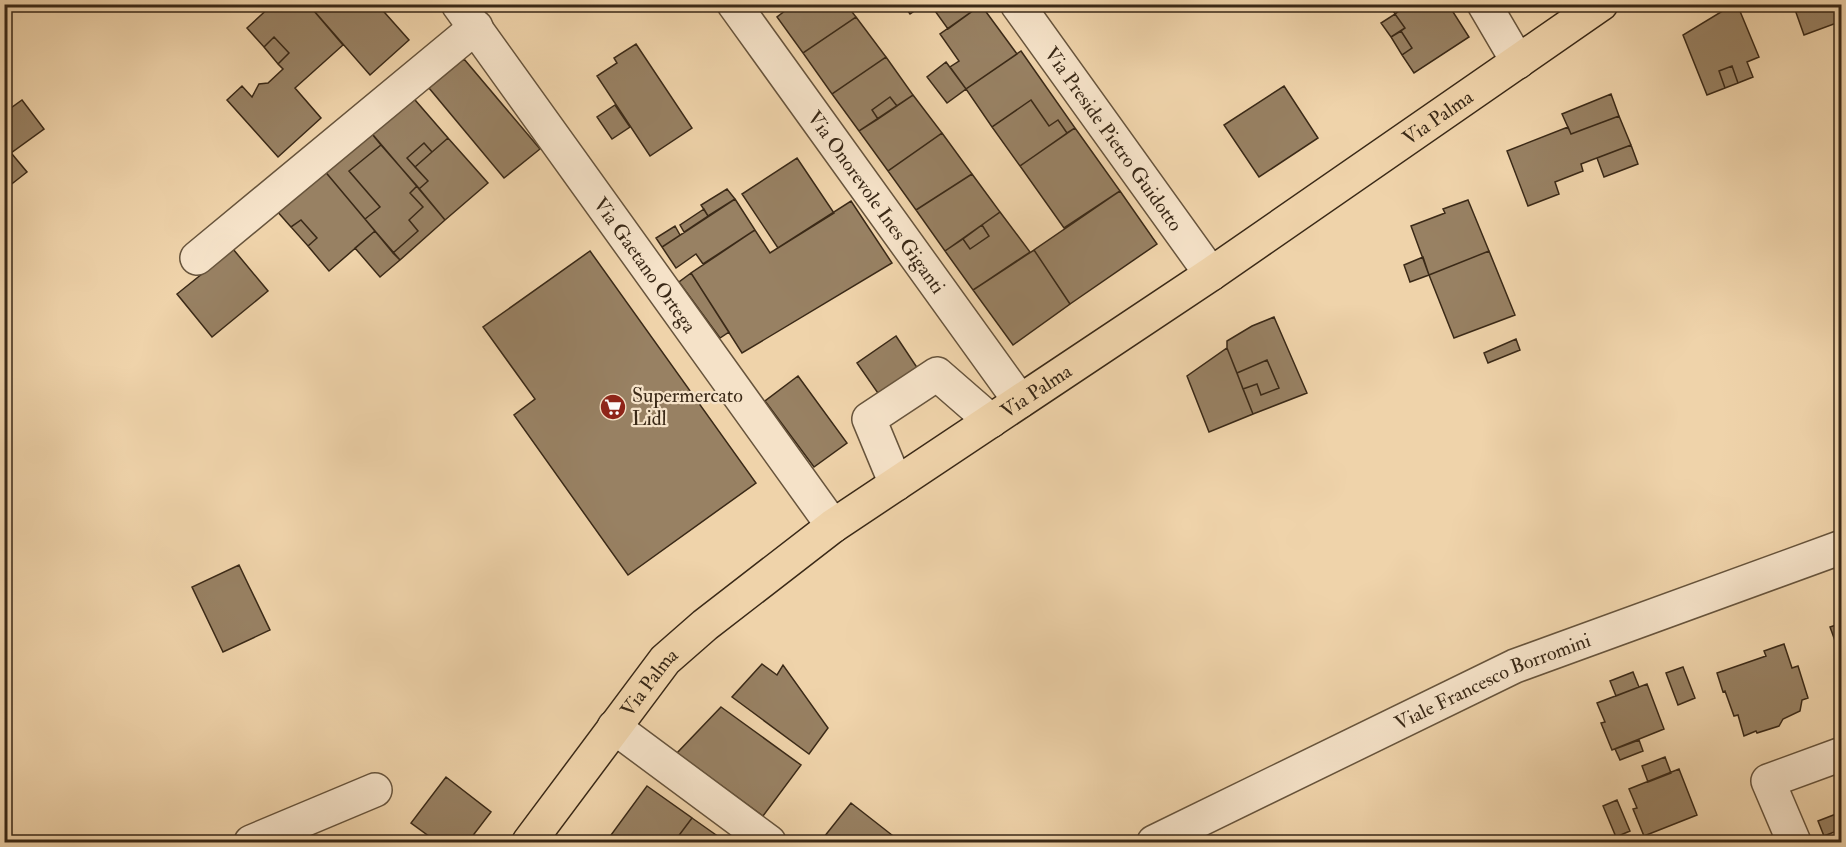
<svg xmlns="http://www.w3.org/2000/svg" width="1846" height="847" font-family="'IM FELL Double Pica',serif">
<rect width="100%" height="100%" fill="#efd3aa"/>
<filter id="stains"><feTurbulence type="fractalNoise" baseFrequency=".00333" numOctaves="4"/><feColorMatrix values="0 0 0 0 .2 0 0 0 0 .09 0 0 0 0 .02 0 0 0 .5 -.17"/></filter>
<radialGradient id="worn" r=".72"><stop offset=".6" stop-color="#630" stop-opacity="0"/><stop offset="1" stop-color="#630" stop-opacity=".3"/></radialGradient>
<path fill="#988163" stroke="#3a2917" stroke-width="1.5" d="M273 4H308L343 45 295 88 321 118 278 157 227 100 242 86 252 97 259 84 268 83 283 69 278 64 289 53 274 37 264 47 247 28Z
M308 4H377L409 40 370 75Z
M794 4H846L856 17 803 53 777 17Z
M903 4H923V5L910 14Z
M944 4H980L981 5 948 29 935 11Z
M1389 4H1409L1395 14Z
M1409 4H1448L1469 37 1414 73 1402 55 1412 48 1401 31 1405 28 1395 14Z
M1734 4H1737L1759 57 1747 62 1753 77 1738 83 1732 66 1719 71 1725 88 1707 95 1683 35Z
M1793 4H1842V21L1804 35Z
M981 5 1017 54 966 89 950 67 959 61 940 34Z
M1395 14 1405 28 1391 37 1381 23Z
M856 17 886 57 832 94 803 53Z
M1401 31 1412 48 1402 55 1391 37Z
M274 37 289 53 278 64 264 47Z
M636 44 692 128 650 156 597 76 617 63 614 58Z
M1021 51 1075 128 1067 133 1058 120 1049 126 1031 100 992 127 966 89Z
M886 57 913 95 897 106 890 97 872 110 878 119 859 131 832 94Z
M464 59 540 149 504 178 429 88Z
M946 62 966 89 947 103 927 77Z
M1732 66 1738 83 1725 88 1719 71Z
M1284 86 1318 138 1259 177 1224 125Z
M409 93 448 138 432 152 424 143 407 158 428 181 419 189 368 129Z
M1611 94 1619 116 1571 134 1562 114Z
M913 95 942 133 888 171 859 131Z
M890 97 897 106 878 119 872 110Z
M22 100 44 129 4 158V113Z
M1031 100 1049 126 1058 120 1067 133 1020 166 992 127Z
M615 105 630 127 612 139 597 117Z
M1619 116 1631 145 1581 164 1583 171 1555 182 1559 194 1528 206 1507 151 1568 127 1571 134Z
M1075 128 1120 191 1064 228 1020 166Z
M368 129 381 145 349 171 380 207 365 219 323 169Z
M942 133 972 174 916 210 888 171Z
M448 138 488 183 445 220 419 189 428 181 415 167Z
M424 143 432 152 415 167 407 158Z
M381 145 417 186 410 193 423 207 409 220 418 231 393 253 365 219 380 207 349 171Z
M1631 145 1638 164 1604 177 1597 158Z
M12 154 27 172 4 190V160Z
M797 158 834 213 778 248 742 194Z
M323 169 375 231 329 271 308 246 317 238 301 220 291 227 276 210Z
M972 174 1000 212 945 251 916 210Z
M417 186 445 220 400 260 393 253 418 231 409 220 423 207 410 193Z
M727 189 735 199 708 216 701 205Z
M1120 191 1157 244 1070 304 1034 250Z
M735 199 755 230 703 264 696 254 676 268 662 247Z
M1468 200 1489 251 1429 275 1411 226 1445 213 1443 209Z
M851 201 892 263 742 353 691 273 755 230 770 253Z
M704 209 708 216 684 232 680 225Z
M1000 212 1030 252 973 290 945 251 963 239 970 249 989 236 982 225Z
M301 220 317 238 308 246 291 227Z
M982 225 989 236 970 249 963 239Z
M675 226 680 235 662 247 656 238Z
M375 231 400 260 380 277 355 248Z
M233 249 268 291 212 337 177 294Z
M1034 250 1070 304 1013 345 973 290Z
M590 251 756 483 628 575 514 415 535 399 483 327Z
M1489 251 1515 315 1454 338 1429 275Z
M1423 257 1429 275 1410 282 1404 265Z
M691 273 729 332 720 338 679 282Z
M1274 317 1307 393 1253 414 1243 389 1257 384 1261 395 1279 388 1267 360 1237 373 1227 348V341L1252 326Z
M896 336 934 393 896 419 857 363Z
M1516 339 1520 350 1488 363 1484 353Z
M1227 348 1253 414 1209 432 1187 376Z
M1267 360 1279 388 1261 395 1257 384 1243 389 1237 373Z
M798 376 847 443 814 467 765 401Z
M239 565 270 630 223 652 192 587Z
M1842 623V660L1830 627Z
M1784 644 1792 668 1798 666 1808 698 1802 700 1800 711 1783 719 1779 726 1757 733 1756 731 1744 736 1738 715 1734 716 1725 691 1723 692 1717 673 1766 656 1764 651Z
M762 664 777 675 783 665 828 728 809 754 732 697Z
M1683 667 1695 698 1678 705 1666 673Z
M1633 672 1639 687 1616 696 1610 681Z
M1647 684 1664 729 1612 750 1601 723 1605 722 1597 703Z
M721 707 801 765 763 816 677 753Z
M1639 740 1643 751 1620 760 1615 749Z
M1665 757 1671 773 1648 782 1642 766Z
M1679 769 1697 815 1644 836 1633 809 1637 808 1629 789Z
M446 777 491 812 468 842H437L411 823Z
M647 786 692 818 674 842H621L611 835Z
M1617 800 1630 831 1616 837 1603 806Z
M851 803 897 839 894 842H820Z
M1836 814 1842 829 1824 836 1818 821Z
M692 818 726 842H674Z"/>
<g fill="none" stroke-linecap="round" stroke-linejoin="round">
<g stroke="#67543c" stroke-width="36">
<g id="minor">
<path id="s1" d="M458 4 833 526"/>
<path id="s2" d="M734 4 1020 401"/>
<path id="s3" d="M1017 4 1211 274"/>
<path d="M1484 4 1518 62"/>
<path d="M197 258 476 27"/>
<path d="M896 484 869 419 937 374 991 421"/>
<path d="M614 727 769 842"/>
<path d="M251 842 375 790"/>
<path id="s4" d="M1154 842 1515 666 1842 547"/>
<path d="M1794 842 1768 781 1842 754"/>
</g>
</g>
<g stroke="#3a2917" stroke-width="36">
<g id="major">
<path id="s5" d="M529 842 665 660 705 625 833 526 1211 274 1601 4"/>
</g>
</g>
<use href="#minor" stroke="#f5e2c8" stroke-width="33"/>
<use href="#major" stroke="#efd3aa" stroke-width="33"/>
</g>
<defs>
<g id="supermarket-disc" transform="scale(1.35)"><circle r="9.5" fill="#8f2418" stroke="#f5e2c8"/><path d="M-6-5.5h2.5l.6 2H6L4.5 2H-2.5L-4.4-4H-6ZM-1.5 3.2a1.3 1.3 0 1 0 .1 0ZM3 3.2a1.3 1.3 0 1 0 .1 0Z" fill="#fff"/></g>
</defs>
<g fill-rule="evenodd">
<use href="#supermarket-disc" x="613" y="407"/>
</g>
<g text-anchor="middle" stroke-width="4.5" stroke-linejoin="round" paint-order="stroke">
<g font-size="20" fill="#3a2917" stroke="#f5e2c8">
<text dy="7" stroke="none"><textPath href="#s5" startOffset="1172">Via Palma</textPath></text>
<text dy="7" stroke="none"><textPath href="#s3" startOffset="166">Via Preside Pietro Guidotto</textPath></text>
<text dy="7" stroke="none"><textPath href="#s2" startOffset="244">Via Onorevole Ines Giganti</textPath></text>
<text dy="7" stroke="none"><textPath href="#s1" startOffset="321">Via Gaetano Ortega</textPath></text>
<text dy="7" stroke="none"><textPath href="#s5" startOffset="686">Via Palma</textPath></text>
<text dy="7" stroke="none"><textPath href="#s4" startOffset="375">Viale Francesco Borromini</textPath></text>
<text dy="7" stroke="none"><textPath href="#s5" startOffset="200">Via Palma</textPath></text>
</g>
<g font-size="20" fill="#3a2917" stroke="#f5e2c8" text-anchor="start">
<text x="632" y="402">Supermercato<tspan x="632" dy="23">Lidl</tspan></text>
</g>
</g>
<rect width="1846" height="847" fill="none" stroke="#efd3aa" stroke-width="24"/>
<rect x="6" y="6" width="1834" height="835" fill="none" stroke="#3a2917" stroke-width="3"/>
<rect x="12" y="12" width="1822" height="823" fill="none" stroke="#3a2917" stroke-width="1.5"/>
<rect width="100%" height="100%" filter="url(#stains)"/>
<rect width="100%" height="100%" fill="url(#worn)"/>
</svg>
